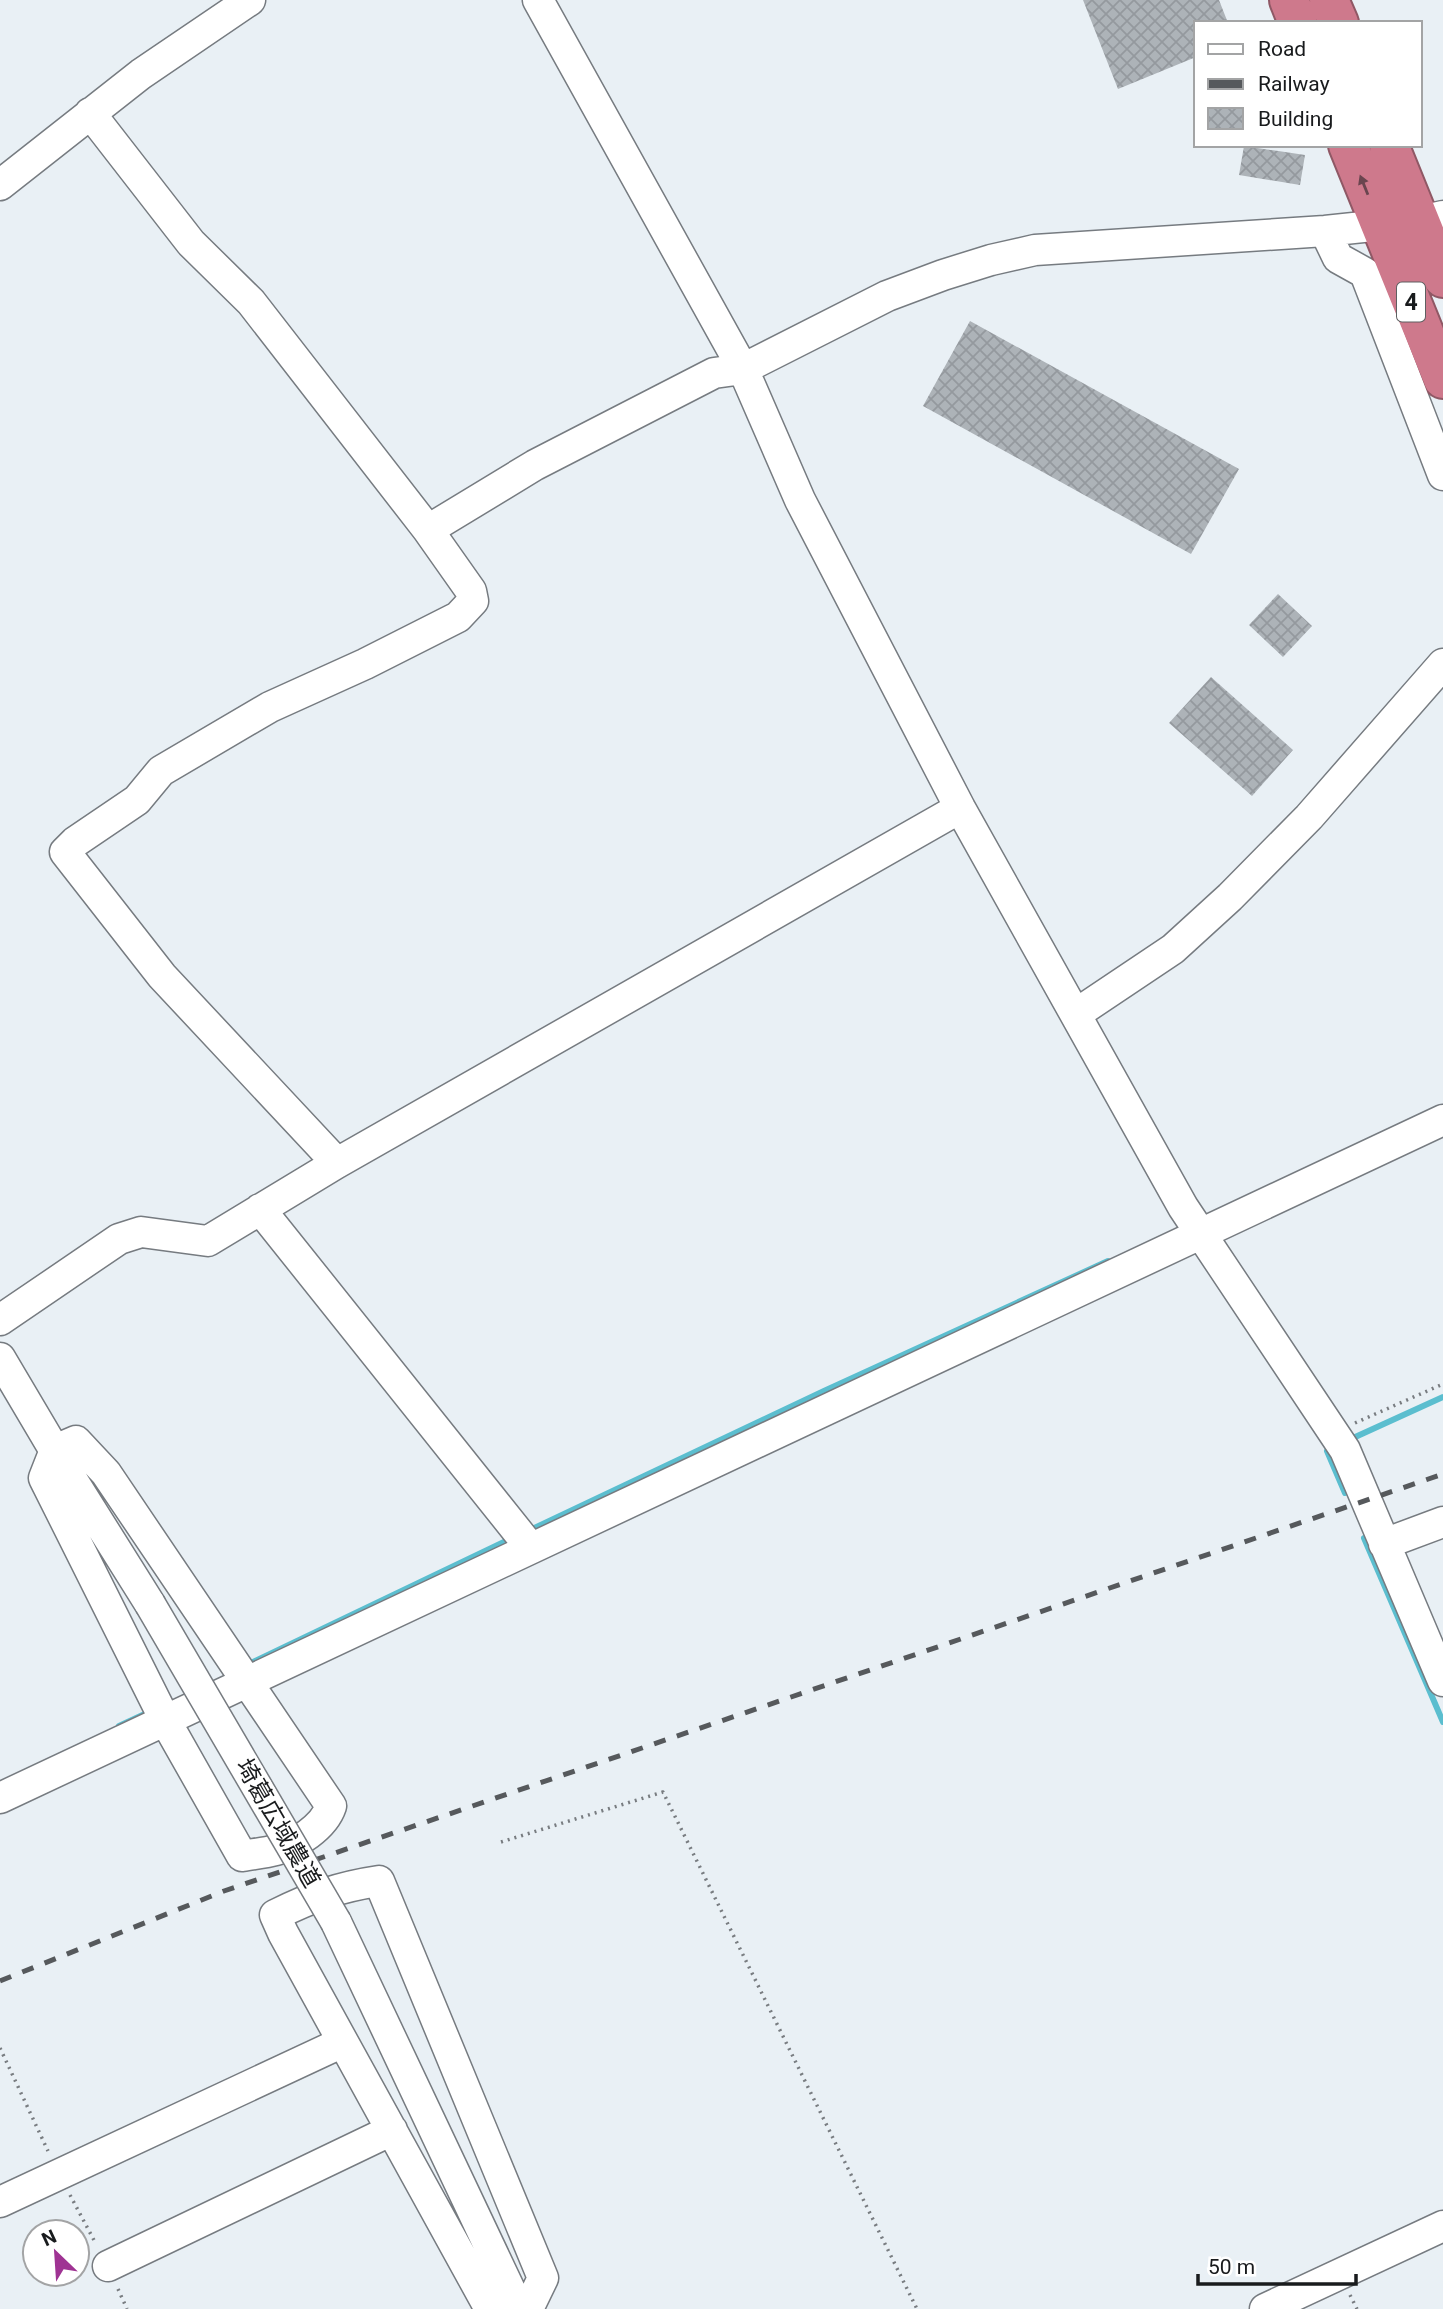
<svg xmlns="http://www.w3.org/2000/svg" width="1443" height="2309" font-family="Roboto,'Noto Sans JP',sans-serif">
<defs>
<pattern id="building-cross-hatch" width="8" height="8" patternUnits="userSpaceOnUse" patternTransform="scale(1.75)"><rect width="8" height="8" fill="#adb3b8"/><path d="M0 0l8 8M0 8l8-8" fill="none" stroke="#94999e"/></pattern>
</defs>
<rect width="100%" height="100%" fill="#e9f0f5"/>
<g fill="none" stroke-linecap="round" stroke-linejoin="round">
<path stroke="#5bbecf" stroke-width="6" d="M1353 1438 1443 1397
M1327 1451 1345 1493
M528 1531 824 1391 1108 1261
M1364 1538 1443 1722
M251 1663 512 1538
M119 1726 147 1713"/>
</g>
<path fill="url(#building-cross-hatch)" d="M1083 0H1219L1228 23H1196V57L1118 89Z
M1244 146 1305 155 1300 185 1239 175Z
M970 321 1239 469 1191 554 923 406Z
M1278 594 1312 626 1283 657 1249 625Z
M1211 677 1293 750 1252 796 1169 723Z"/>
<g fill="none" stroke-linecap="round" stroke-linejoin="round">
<g stroke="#767b80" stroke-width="33">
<path id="minor" d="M538 0 743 369 800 500 960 808 1183 1207 1345 1450 1443 1681
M90 113 191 243 251 302 428 530 471 591 473 601 458 617 365 664 270 707 161 771 137 800 75 842 65 852 162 976 337 1163
M0 185 141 74 250 0
M1325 231 1338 258 1365 273 1443 475
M428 530 535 465 714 373 743 369 887 296 943 275 991 260 1035 250 1325 231 1420 221 1443 216
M1076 1014 1173 949 1230 897 1309 817 1443 664
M260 1209 530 1547
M0 1320 119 1239 141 1232 208 1241 337 1163 960 808
M0 1358 71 1478 150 1604
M76 1441 106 1473 331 1806C324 1827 296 1845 276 1850 265 1853 253 1854 242 1856L165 1720 44 1478 55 1450Z
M1384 1544 1443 1522
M0 1798 1443 1120
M336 1922 519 2309
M0 2202 343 2042
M108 2266 392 2130
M490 2309 283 1933 275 1915C312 1897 338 1887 379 1881L543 2278 528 2309
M1265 2309 1443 2226"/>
</g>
<g stroke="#8f5865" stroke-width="42">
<path id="highway" d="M1289 0 1298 23
M1329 0 1339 23
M1348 145 1443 379
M1389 145 1443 278"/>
</g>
<path stroke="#787c80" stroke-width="3.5" stroke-dasharray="2 5" stroke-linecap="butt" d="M1355 1423 1443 1384
M501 1842 663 1792 917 2309
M0 2048 48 2151
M70 2195 96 2244
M118 2289 127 2309
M1350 2295 1357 2309"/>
<use href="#minor" stroke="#fff" stroke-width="30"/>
<use href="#highway" stroke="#ce798c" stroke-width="38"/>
<path stroke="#56595c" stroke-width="5" stroke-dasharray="12 12" stroke-linecap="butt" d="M0 1981 224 1891 1443 1474"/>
<g stroke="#767b80" stroke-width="33" stroke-linecap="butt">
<path id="minor-bridge" d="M150 1604 336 1922"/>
</g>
<use href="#minor-bridge" stroke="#fff" stroke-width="30"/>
</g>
<defs><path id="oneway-solid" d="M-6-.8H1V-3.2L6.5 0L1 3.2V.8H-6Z" transform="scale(1.75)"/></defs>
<use fill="#6a454f" href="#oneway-solid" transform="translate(1364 185) rotate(-112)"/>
<g text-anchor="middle" stroke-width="5" stroke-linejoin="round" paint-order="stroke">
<rect fill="#fff" stroke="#5e5f61" stroke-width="2" x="1397" y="282.5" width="28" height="39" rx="5"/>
<g font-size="23" font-weight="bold" fill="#191b1d">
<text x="1411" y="310">4</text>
</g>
<g font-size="24" fill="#191b1d" stroke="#fff">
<text transform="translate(278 1823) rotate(60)" y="8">埼葛広域農道</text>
</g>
</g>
<rect x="1194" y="21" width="228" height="126" fill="#ffffff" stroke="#a3a4a5" stroke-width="2"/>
<rect x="1208" y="44" width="35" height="10" fill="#ffffff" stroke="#a3a4a5" stroke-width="2"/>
<text x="1258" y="56" font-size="21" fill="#191b1d">Road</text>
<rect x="1208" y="79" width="35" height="10" fill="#56595c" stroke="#a3a4a5" stroke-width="2"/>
<text x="1258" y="91" font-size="21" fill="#191b1d">Railway</text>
<rect x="1208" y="108" width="35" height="21" fill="url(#building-cross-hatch)" stroke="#a3a4a5" stroke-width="2"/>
<text x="1258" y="126" font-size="21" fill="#191b1d">Building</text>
<g transform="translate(56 2253) rotate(335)"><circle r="33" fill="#ffffff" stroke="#a3a4a5" stroke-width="2"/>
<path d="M0-5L12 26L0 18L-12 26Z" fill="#9f3393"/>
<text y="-10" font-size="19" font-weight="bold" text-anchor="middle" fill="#191b1d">N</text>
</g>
<path d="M1198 2274v10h158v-10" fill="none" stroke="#191b1d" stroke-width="3.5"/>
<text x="1208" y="2274" font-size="21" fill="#191b1d" stroke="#ffffff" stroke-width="5" paint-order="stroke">50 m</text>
</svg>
